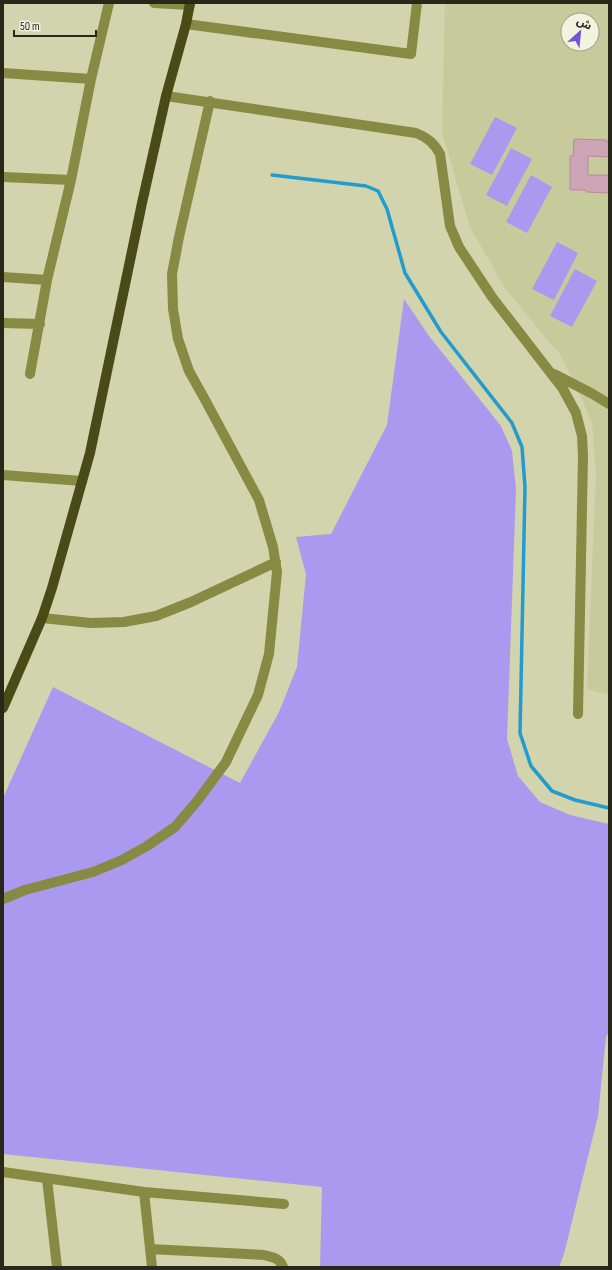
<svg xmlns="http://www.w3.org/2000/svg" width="612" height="1270" font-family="'Sofia Sans Condensed','Noto Sans Arabic',sans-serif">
<rect width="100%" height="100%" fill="#d1d4ad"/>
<path fill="#c7cb9b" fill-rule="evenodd" d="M445 3H609V695L587 689 596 473 592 422 574 382 558 351 548 341 505 288 470 227 442 133ZM568 20H592V44H568Z"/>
<path fill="#a99aef" d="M495 117 517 128 492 175 470 164Z
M511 148 532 159 507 206 486 195Z
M531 175 552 187 527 233 506 222Z
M557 242 578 253 554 300 532 289Z
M575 269 597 281 572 327 550 316Z
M404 299 429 336 501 426 512 451 516 489 507 739 518 776 540 802 570 815 609 824V1032L606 1037 598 1116 564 1254 559 1267H320L322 1187 3 1154V798L53 687 240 783 279 712 297 667 306 574 296 537 331 534 387 425Z"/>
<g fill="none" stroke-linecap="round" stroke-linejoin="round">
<path stroke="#229ccd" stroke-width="3.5" d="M272 175 366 186 378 191 387 209 405 273 441 332 512 423 522 447 525 487 520 733 531 766 552 791 575 800 609 808"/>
</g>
<path fill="#cda4b5" stroke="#b48c9d" d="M574 139 607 140 606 142H609V157L588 156V175H609V193L586 192V190H570V156H573Z"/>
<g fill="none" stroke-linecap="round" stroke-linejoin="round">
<path stroke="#878a42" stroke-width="10" d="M154 3 190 5
M186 24 411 54 417 3
M3 73 91 79
M166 96 416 133C428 138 434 143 440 154L450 226 459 247 492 297 563 389 576 413 582 436 583 456 578 714
M3 177 71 180
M3 277 47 280
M3 323 40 324
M30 374 47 280 71 180 91 79 109 3
M554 374 591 393 609 404
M3 475 82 481
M42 618 91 623 124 622 156 616 191 602 276 562
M3 899 25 890 93 872 122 860 147 846 175 827 198 800 226 762 258 695 269 654 277 572 273 547 259 500 203 396 189 371 178 339 173 309 172 274 179 237 210 101
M3 1172 144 1192 284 1204
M47 1179 57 1267
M144 1192 152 1267
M150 1249 264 1255C272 1257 280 1258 283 1267"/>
<path stroke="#494b17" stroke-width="10" d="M3 708 42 618 52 588 90 453 142 203 166 96 186 24 190 3"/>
</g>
<rect width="612" height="1270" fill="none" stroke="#272819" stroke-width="8"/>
<g transform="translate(580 32) rotate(27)"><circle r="19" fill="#f2f3df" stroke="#a1a290"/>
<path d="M0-3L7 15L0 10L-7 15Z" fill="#7556d0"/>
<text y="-6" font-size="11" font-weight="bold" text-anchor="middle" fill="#272819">ش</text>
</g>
<path d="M14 30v6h82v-6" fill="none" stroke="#272819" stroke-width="2"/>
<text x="20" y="30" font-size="12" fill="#272819" stroke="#f2f3df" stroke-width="3" paint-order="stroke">50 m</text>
</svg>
